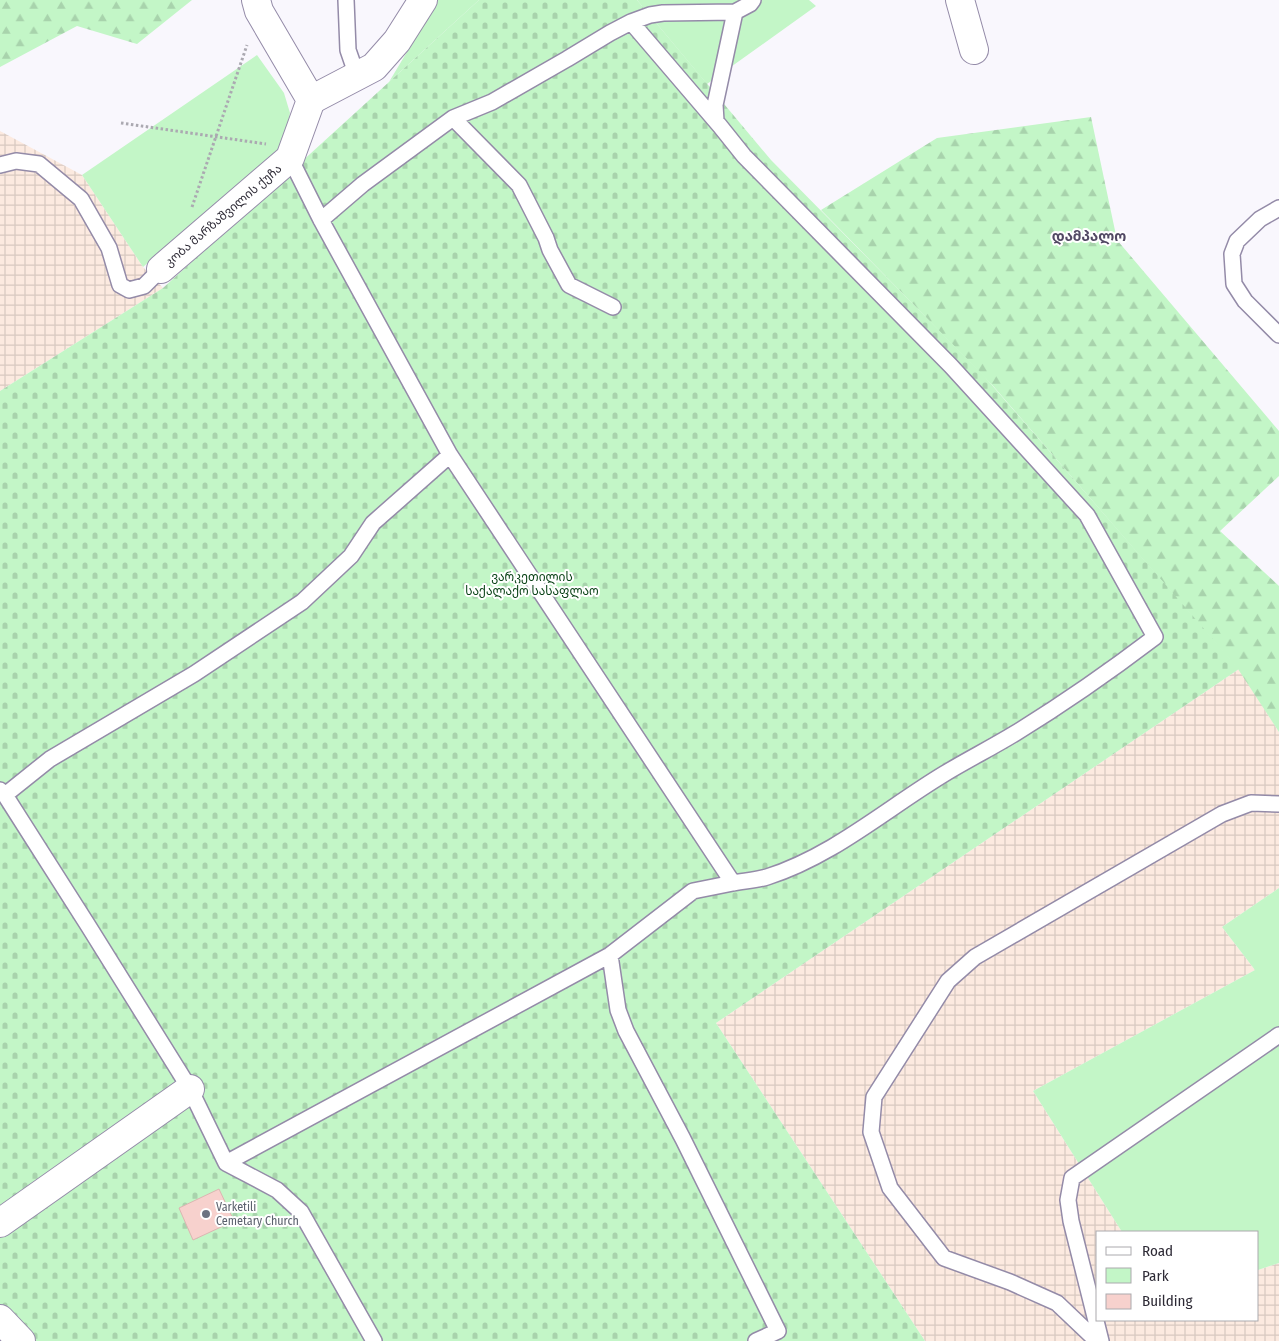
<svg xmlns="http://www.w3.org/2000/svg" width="1279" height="1341" font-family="'Fira Sans Condensed','Noto Sans Georgian',sans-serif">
<defs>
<pattern id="industrial-grid" width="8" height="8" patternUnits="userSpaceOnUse" patternTransform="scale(1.25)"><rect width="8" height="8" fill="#fceae0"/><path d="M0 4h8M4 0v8" fill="none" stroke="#d8c9c1"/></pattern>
<pattern id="forest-firs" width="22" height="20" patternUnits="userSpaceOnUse" patternTransform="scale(1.25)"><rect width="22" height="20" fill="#c3f6c7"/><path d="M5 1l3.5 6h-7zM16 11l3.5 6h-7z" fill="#a8d3ac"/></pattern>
<pattern id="cemetery-stones" width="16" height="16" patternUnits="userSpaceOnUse" patternTransform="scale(1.25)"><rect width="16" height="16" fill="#c3f6c7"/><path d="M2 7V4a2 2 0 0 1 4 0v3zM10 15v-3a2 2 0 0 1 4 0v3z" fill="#a8d3ac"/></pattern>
</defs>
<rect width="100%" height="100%" fill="#f9f7fd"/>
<path fill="url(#industrial-grid)" d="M0 131 82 175 143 267 163 288 0 391Z
M1239 669 1279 732V888L1222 927 1255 970 1033 1091 1122 1232H1098V1320H1258V1270L1279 1263V1341H925L716 1023Z"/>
<path fill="#c3f6c7" d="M438 0H479L389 82Z
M637 0H809L816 6 707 84Z
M257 55 284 93 290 113 282 149 143 267 82 175Z
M1279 888V1263L1258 1270V1232H1122L1033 1091 1255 970 1222 927Z"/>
<path fill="url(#forest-firs)" d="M0 0H192L137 44 77 26 0 67Z
M1091 117 1117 240 1279 431V476L1220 531 1279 586V732L1238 669 994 387 821 210 937 138Z"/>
<path fill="url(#cemetery-stones)" d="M479 0H637L771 160 984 376 1239 669 716 1023 925 1341H0V391L163 288Z"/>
<path fill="#f7d1cd" stroke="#dcb6b2" d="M219 1189 234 1221 193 1240 179 1208Z"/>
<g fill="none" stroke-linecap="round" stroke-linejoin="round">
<g stroke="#948ba8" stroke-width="18">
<path id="lane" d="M346 0 348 50 357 76
M631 22 650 15 663 13 735 12 750 4 753 0
M453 118 519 185 546 238 550 250 569 285 613 307
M716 121 715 105 735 12
M0 165 16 161 39 164 81 199 109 248 120 285 129 290 144 286 161 269
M1279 208 1260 219 1237 241 1232 254 1234 284 1245 301 1279 335
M321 220 363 184 453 118 492 102 567 59 610 33 631 22 720 126 744 156 951 366 1087 515 1155 637C1109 672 1063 704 1014 734 991 748 967 760 944 774 886 809 833 856 767 877 757 880 744 881 733 883
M0 790 5 795 89 927 190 1089 226 1163 610 955 693 891 733 883 450 455 321 220 290 158
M5 795 50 759 194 674 302 602 351 556 373 523 450 455
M610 955 618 1010 626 1031 683 1139 778 1331 756 1341
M226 1163 277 1190 301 1212 374 1341
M1097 1341 1057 1303 1010 1282 944 1258 890 1188 871 1132 874 1097 948 981 975 957 1222 814 1251 803 1279 804
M1101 1341 1071 1221 1068 1200 1072 1178 1279 1035"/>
</g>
<g stroke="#948ba8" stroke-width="30">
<g id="street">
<path d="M960 0 974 50"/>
<path d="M311 100 374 67 397 41 423 0"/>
<path id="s1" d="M161 269 290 158 311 100 259 11 256 0"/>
<path d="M0 1223 190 1089"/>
<path d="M0 1319 21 1341"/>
</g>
</g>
<path stroke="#aba9b1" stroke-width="3" stroke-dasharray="2.5 2.5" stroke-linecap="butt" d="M121 123 266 144
M192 207 247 45"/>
<use href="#lane" stroke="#fff" stroke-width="15"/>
<use href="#street" stroke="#fff" stroke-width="28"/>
</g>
<circle fill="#6b7280" stroke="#fff" stroke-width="2" cx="206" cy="1214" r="5"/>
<g text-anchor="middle" stroke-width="4" stroke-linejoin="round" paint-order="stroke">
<g font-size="12" fill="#2d2a35" stroke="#fff">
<text dy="4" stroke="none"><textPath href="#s1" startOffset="82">კობა მარზაშვილის ქუჩა</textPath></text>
</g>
<g font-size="12" fill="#0a4317" stroke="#fff">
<text x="532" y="581">ვარკეთილის<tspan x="532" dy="14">საქალაქო სასაფლაო</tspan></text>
</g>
<g font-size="12" fill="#5b616d" stroke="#fff" text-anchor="start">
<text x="216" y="1211">Varketili<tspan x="216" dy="14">Cemetary Church</tspan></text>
</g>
<g font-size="14" font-weight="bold" fill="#524964" stroke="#fff">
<text x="1089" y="241">დამპალო</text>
</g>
</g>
<rect x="1096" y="1231" width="162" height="90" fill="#ffffff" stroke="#abaaae"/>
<rect x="1106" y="1247" width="25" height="8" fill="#ffffff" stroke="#abaaae"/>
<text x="1142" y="1256" font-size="15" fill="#2d2a35">Road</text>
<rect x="1106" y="1268" width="25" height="15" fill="#c3f6c7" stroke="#abaaae"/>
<text x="1142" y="1281" font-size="15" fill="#2d2a35">Park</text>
<rect x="1106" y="1294" width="25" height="15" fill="#f7d1cd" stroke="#abaaae"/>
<text x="1142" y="1306" font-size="15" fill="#2d2a35">Building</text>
</svg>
